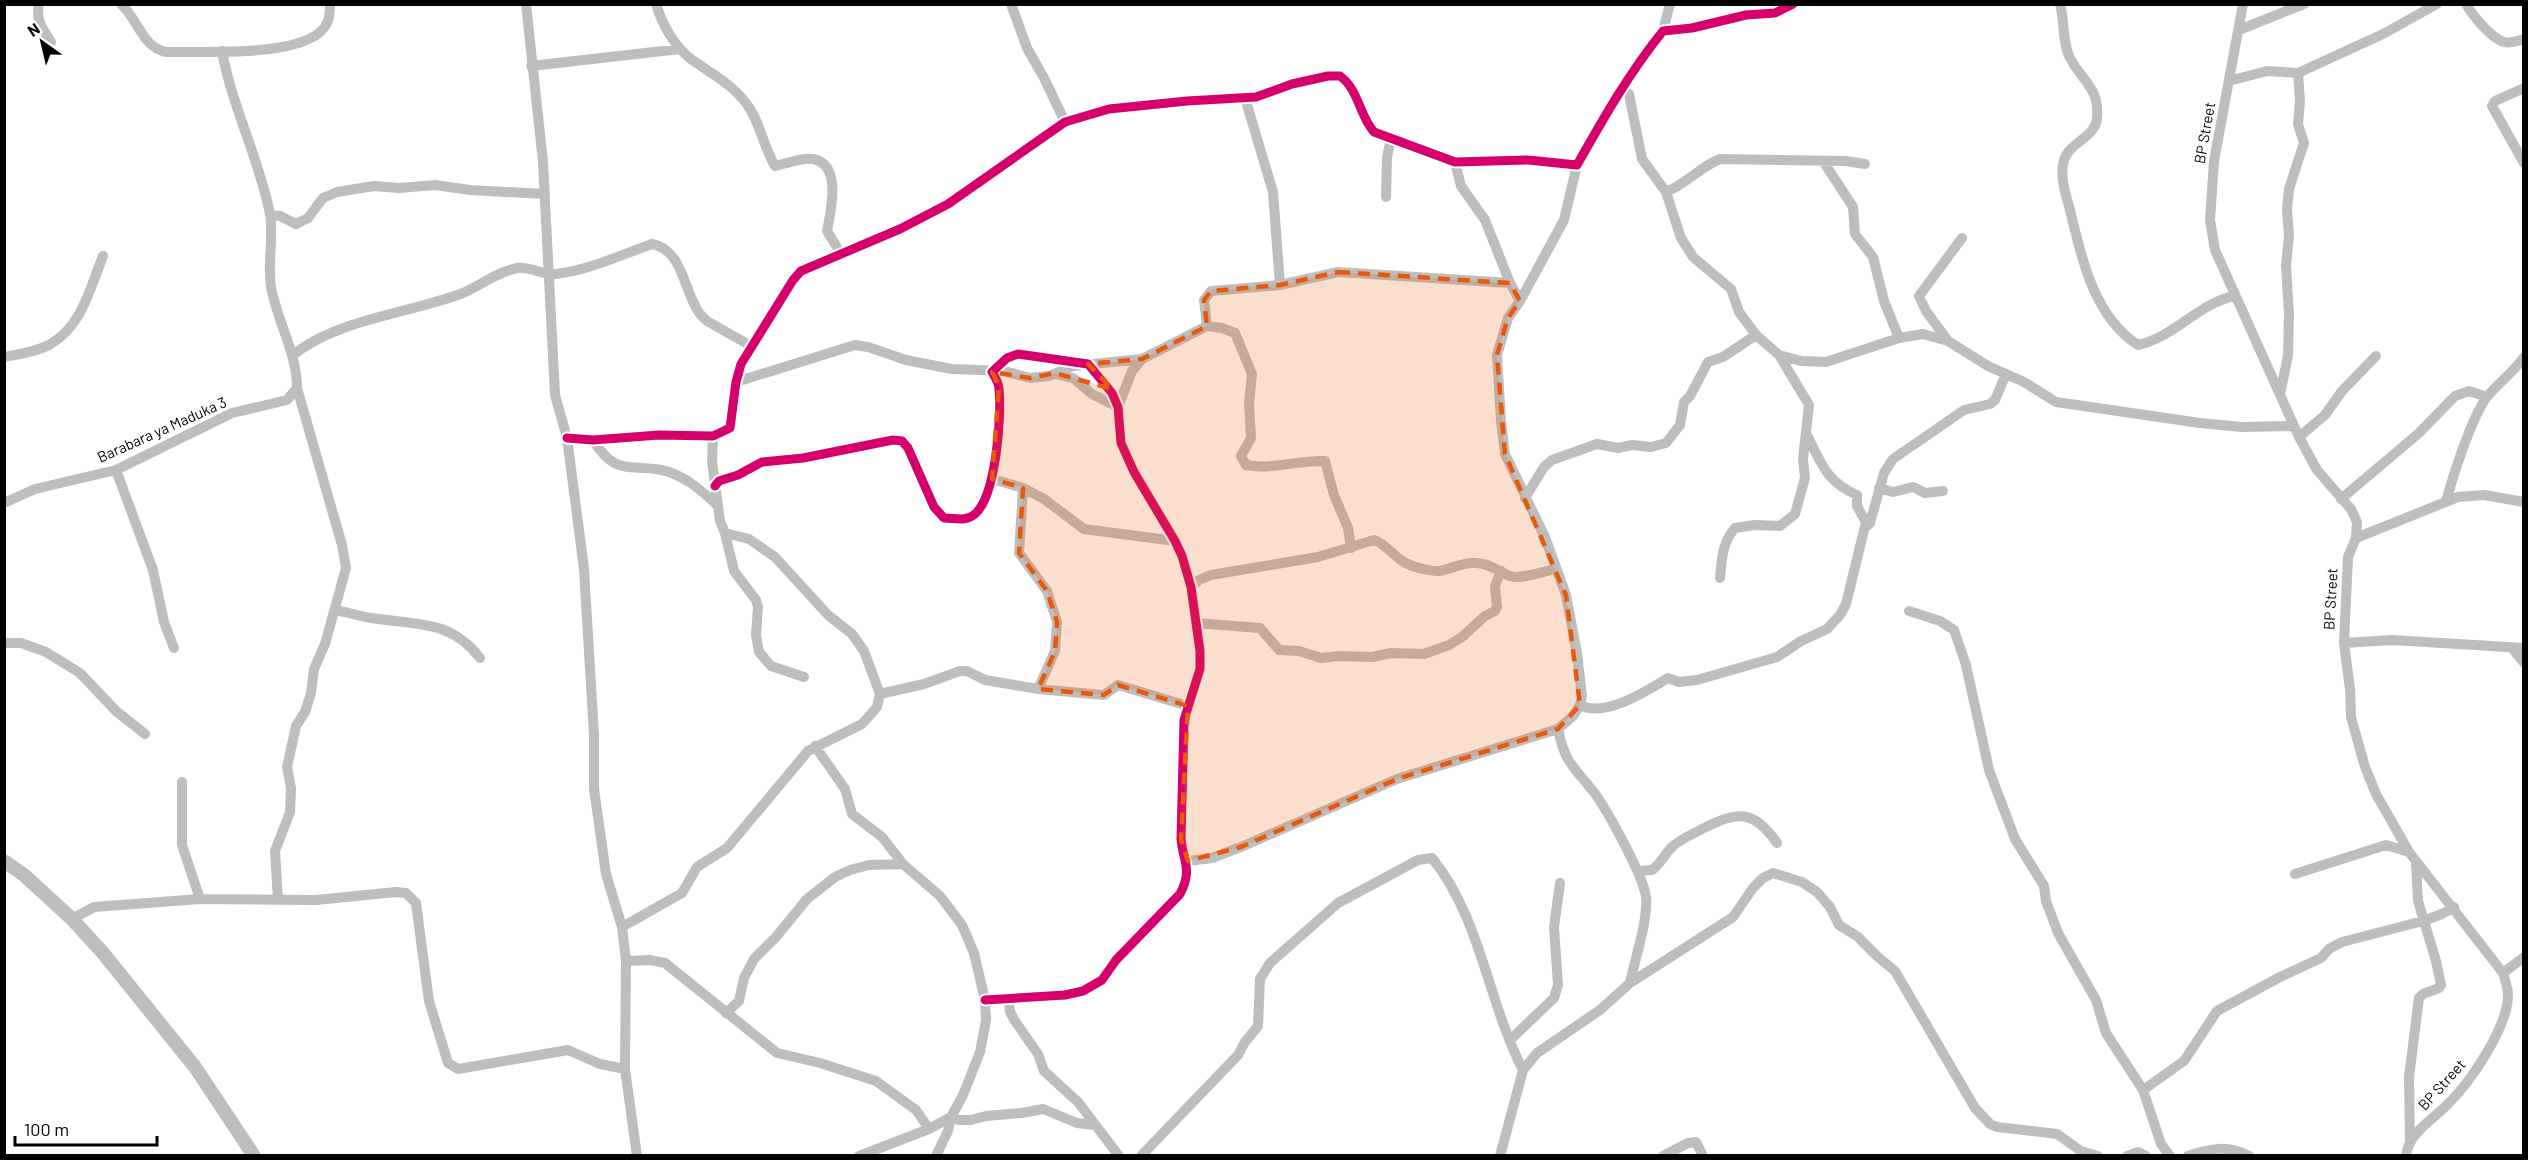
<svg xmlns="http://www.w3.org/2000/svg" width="2528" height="1160" font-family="Barlow,sans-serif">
<rect width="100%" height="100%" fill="#fff"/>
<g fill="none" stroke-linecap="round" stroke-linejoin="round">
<path stroke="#bebebe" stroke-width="10" d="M39 4C35 20 43 29 51 42
M121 4C138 19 142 47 166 52 201 51 311 59 327 23 330 18 330 10 330 4
M526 4 543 162 555 395 567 438 584 569 594 735V789L606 874 622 927 626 961 625 1069 637 1156
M656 4C662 24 674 46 691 59 710 73 731 83 746 103 760 121 763 146 775 166 786 164 802 157 813 159 842 164 831 210 827 231L841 254
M1011 4 1027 48 1044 78 1065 122
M2060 4C2065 21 2062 43 2070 58 2082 81 2100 88 2097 119 2095 137 2069 143 2064 160 2059 176 2066 195 2070 210 2081 257 2094 317 2138 345 2174 337 2198 304 2234 296
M2243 4 2214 161 2210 220 2215 250 2299 437 2317 470 2351 509 2357 522 2356 538 2348 557 2344 643 2350 689 2351 717 2365 767 2376 794 2409 852 2503 973C2505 980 2508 988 2508 995 2508 1027 2471 1081 2449 1103 2434 1119 2408 1133 2406 1156
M2466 4C2473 16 2491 38 2504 42 2511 44 2517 41 2524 39
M2239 30 2304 4
M1663 31 1670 4
M531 66 680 49
M2229 81 2267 71 2298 73 2383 34 2437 4
M2524 88 2495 101 2492 106 2524 163
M1623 89 1629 94 1642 159 1666 192 1681 238 1693 257 1731 289 1739 312 1756 335 1779 355 1801 361 1826 362 1899 338 1923 334 1948 341 1988 366 2024 382 2056 402 2200 423 2242 427 2294 426
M1245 98 1273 192 1280 285
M1823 161 1853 207 1855 234 1873 257 1884 301 1899 338
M1666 192C1686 184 1700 167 1720 159L1845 161 1865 164
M1386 197 1387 157 1391 139
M270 215 280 216 296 224 308 218 323 198 337 192 374 186 399 188 435 185 470 190 545 194
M1520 301 1564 220 1577 165
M1207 326 1222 328 1235 333 1252 374 1249 404 1251 438 1241 456 1246 465C1272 470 1299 460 1325 461L1334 495 1348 528 1351 548
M1948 341 1926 311 1919 296 1962 238
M292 356C334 320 411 313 463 293 481 285 497 272 517 268 531 266 543 276 556 274 589 270 621 255 652 244 683 249 684 293 700 314L707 321 751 346
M4 357C19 354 36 352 49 345 82 327 90 288 103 256
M1056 374 1073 378 1092 394 1118 407 1132 371 1142 359
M736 382 855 345 868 347 906 360 952 369 1004 371 1030 378 1049 376 1073 366 1142 359 1207 326 1204 300 1211 291 1280 285 1338 272 1510 283
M2280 395 2288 355 2289 315 2286 265 2289 236 2287 210 2289 189 2304 143 2298 124 2300 101 2298 73
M713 436 712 461 720 521 725 533 734 571 756 600 758 607 756 635 759 652 771 666 804 677
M2299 437 2325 415 2342 391 2376 356
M567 438 593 440 659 435 713 436 730 428 736 382 741 364 793 280 801 271 900 229 948 204 1065 122 1109 109 1187 101 1256 97 1292 84 1328 76H1340C1359 90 1359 115 1374 132L1455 162 1528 160 1577 165C1603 119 1629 73 1663 31L1692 28 1746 15 1775 13 1793 4
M593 440C616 476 627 464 662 470 684 475 701 490 717 505
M116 470 153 570 164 622 174 648
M992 479 1023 488 1044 499 1084 529 1175 541
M715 486 719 481 738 475 762 462 803 458 893 440 902 441 908 448 934 507 944 518C955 518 966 522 975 514 996 496 1002 415 999 389 999 383 995 377 992 372L1007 358 1018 354 1088 364 1112 393 1118 407 1121 443 1134 472 1175 541 1182 556 1191 587 1200 651V669L1184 720 1181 839C1183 862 1193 869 1180 894L1116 960 1102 980 1083 991 1065 995 985 1000
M1023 488 1019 553 1047 591 1057 622 1055 651 1038 689
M1879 488 1893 492 1913 487 1925 493 1943 491
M1525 498 1544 467 1552 460 1597 444 1618 448 1632 445 1651 447 1666 443 1680 425 1684 402 1690 396 1708 362 1723 357 1756 335
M2341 499 2419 433 2455 396 2469 391 2487 397
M2446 502C2453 475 2471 420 2486 398 2497 384 2513 373 2524 357
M4 503 35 489 116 470 232 413 287 400 297 388C297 353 277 321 271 287 267 263 274 237 270 214 259 158 232 107 222 51
M1867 526 1870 523 1884 473 1893 459 1964 410 1990 404 1995 400 2006 374
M2356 538 2458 497 2484 495 2524 502
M1720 578C1722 558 1722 543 1735 528L1755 525 1780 526 1795 514 1805 478 1803 459 1809 405 1779 355
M1191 587 1199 580 1211 575 1318 557 1374 540C1387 544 1395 559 1408 564 1416 568 1436 573 1444 570 1455 567 1464 562 1476 563 1490 563 1498 572 1510 576 1522 580 1543 571 1556 569
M335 610C347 612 359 616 371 618 415 625 450 619 480 658
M1909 611 1940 621 1954 630 1966 665 1989 770 2015 839 2044 886 2046 901 2058 933 2096 1000 2106 1033 2143 1090 2161 1144 2170 1156
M1196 623 1260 628 1279 650 1299 651 1321 658 1338 656 1372 657 1391 653 1424 654 1449 645 1462 637 1485 616 1495 611 1497 607 1495 586 1501 571
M4 643H21L46 652 80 673 116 711 145 734
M2344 643 2392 640 2524 648
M2512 648 2524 663
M880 694 924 684 960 671H967L985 680 1038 689 1104 695 1118 685 1188 706
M1580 705C1605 718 1647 691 1668 678L1679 682 1697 680 1777 657 1801 641 1827 629 1840 615 1846 604 1866 522 1857 506V495C1825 481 1821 462 1806 433
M1558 729C1565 765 1575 767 1596 795 1609 814 1643 875 1646 897 1648 922 1635 958 1630 983
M815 746 845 789 852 814 882 837 903 864 940 896 962 925 974 953 985 1000 986 1020 980 1052 963 1095 951 1117 929 1129 859 1156
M182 782V845L200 899
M1188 861 1212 858 1241 847 1397 779 1558 729 1573 716 1580 705 1582 696 1577 653 1566 595 1545 537 1505 454 1501 421 1497 355 1508 318 1520 301 1510 283 1485 220 1461 186 1455 162
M1638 871 1652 870C1661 864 1665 853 1673 846 1681 839 1693 834 1702 829 1738 811 1753 809 1777 843
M2295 874 2386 845 2409 852
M278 900 275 851 290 812 291 788 287 767 296 726 305 712 311 693 314 669 325 644 346 568 342 545 297 388
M72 919 94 907 200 899 316 900 396 892 406 893 416 903 429 1001 448 1063 458 1069 568 1050 600 1064 625 1069
M622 927 682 893 697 867 727 848 808 751 862 724 877 707 880 694 864 651 852 634 828 615 775 557 749 539 725 533
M626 961 650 960 665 963 777 1053 820 1063 876 1081 916 1110 929 1129
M2503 973 2524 957
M1008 997 1010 1012 1015 1021 1038 1054 1044 1071 1078 1102 1119 1156
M726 1013 739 1001 744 978 754 959 776 937 807 899 835 877 850 870 869 865 903 864
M1510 1040 1554 998 1558 985 1554 927 1560 883
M2143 1090 2184 1061 2217 1011 2280 977 2321 958 2329 949 2342 942 2423 921 2442 914 2454 907
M2410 1140 2409 1077 2419 998 2423 994 2439 988 2441 985 2436 961 2418 901 2416 862
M936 1156 948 1131 951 1117 958 1120H971L986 1116 1022 1113 1043 1109 1077 1123 1094 1125
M1141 1156 1238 1055 1245 1042 1258 1026 1260 979 1270 963 1338 903 1418 860 1432 858C1481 918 1488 1003 1523 1070
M1500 1156 1523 1070 1537 1053 1600 1010 1630 983 1733 917 1753 888 1763 878 1773 873 1802 882 1817 892 1830 907 1839 925 1858 937 1878 957 1895 971 1975 1108 1990 1124 1997 1127 2057 1134 2081 1151 2098 1156
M1663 1156 1688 1143 1696 1142 1703 1156
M2127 1156 2138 1152 2146 1156
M2188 1156C2209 1148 2229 1145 2249 1156"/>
<path stroke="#bebebe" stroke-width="14" d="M4 861 24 875 72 919 103 953 195 1067 254 1156"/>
<g stroke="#fff" stroke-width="13">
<path id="cycleway" d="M567 438 593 440 659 435 713 436 730 428 736 382 741 364 793 280 801 271 900 229 948 204 1065 122 1109 109 1187 101 1256 97 1292 84 1328 76H1340C1359 90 1359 115 1374 132L1455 162 1528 160 1577 165C1603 119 1629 73 1663 31L1692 28 1746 15 1775 13 1793 4
M715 486 719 481 738 475 762 462 803 458 893 440 902 441 908 448 934 507 944 518C955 518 966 522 975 514 996 496 1002 415 999 389 999 383 995 377 992 372L1007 358 1018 354 1088 364 1112 393 1118 407 1121 443 1134 472 1175 541 1182 556 1191 587 1200 651V669L1184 720 1181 839C1183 862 1193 869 1180 894L1116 960 1102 980 1083 991 1065 995 985 1000"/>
</g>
<use href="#cycleway" stroke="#d6006c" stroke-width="9"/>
</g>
<path fill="#e8590c" fill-opacity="0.2" stroke="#e8590c" stroke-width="4.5" stroke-dasharray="12 8" stroke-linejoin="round" d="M1338 272 1510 283 1520 301 1508 318 1497 355 1505 454 1566 595 1580 705 1558 729 1397 779 1241 847 1188 861 1181 839 1188 706 1118 685 1104 695 1038 689 1055 651 1057 622 1047 591 1019 553 1023 488 992 479 999 386 992 372 1030 378 1055 373 1112 389 1088 364 1142 359 1207 326 1204 300 1211 291 1280 285Z"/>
<g text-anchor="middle" stroke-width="5" stroke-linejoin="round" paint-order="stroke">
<g font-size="15" fill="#000" stroke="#fff">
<text transform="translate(2205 133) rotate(-80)" y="5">BP Street</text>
<text transform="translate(162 430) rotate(-24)" y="5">Barabara ya Maduka 3</text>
<text transform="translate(2331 599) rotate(-87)" y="5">BP Street</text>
<text transform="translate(2442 1085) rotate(-48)" y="5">BP Street</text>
</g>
</g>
<rect width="2528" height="1160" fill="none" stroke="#000000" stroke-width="12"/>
<g transform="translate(42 42) rotate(326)" stroke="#ffffff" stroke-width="4.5" paint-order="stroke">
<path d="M0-4.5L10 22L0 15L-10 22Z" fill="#000000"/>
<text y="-9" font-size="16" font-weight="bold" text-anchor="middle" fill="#000000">N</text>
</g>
<path d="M15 1136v9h142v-9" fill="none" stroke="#000000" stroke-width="3"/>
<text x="24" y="1136" font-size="18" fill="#000000" stroke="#ffffff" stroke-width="4.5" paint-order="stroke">100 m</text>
</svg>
